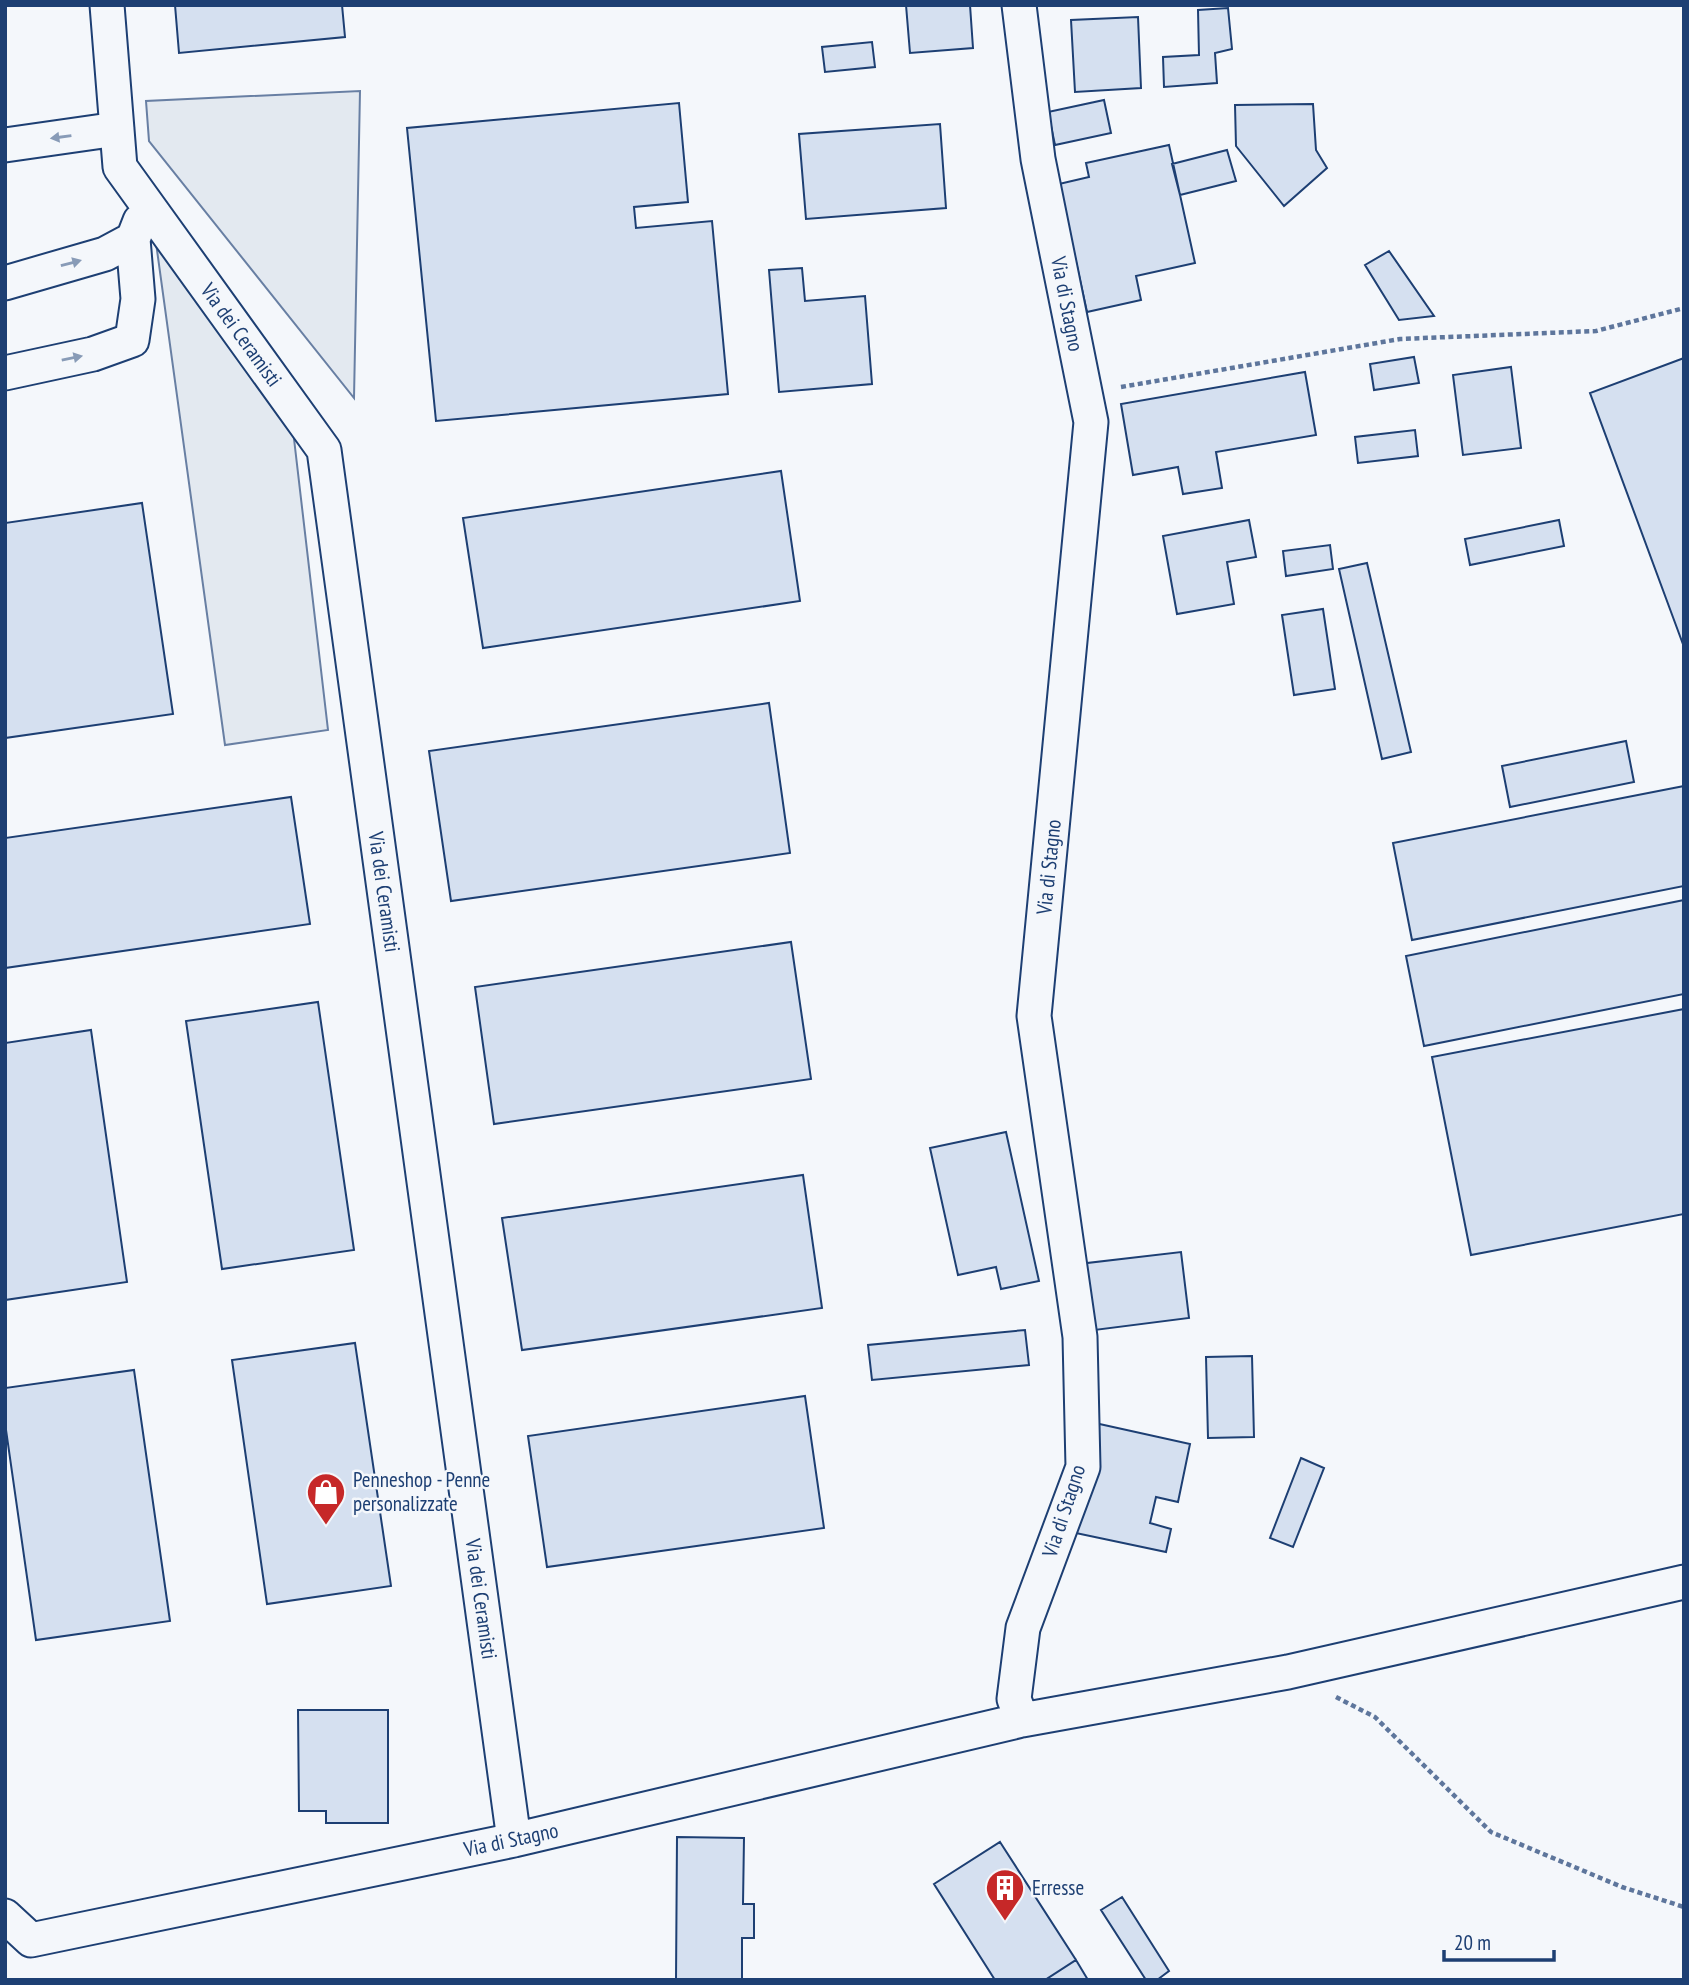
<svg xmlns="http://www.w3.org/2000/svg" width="1689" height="1985" font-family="'PT Sans Narrow',sans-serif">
<rect width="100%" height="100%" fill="#f4f7fb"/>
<path fill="#e3e9f0" stroke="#687fa3" stroke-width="2" d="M360 91 354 398 149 141 146 101Z
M153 221 291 413 328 730 225 745Z"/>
<path fill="#d5e0f0" stroke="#1d3f73" stroke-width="2" d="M175 5H342L345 37 179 53Z
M906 5H970L973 48 910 53Z
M1228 8 1232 49 1215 53 1217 83 1164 87 1163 57 1199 55 1198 10Z
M1138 17 1141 88 1075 92 1071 20Z
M872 42 875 67 825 72 822 47Z
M1104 100 1111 133 1055 145 1048 112Z
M679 103 688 202 634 207 636 228 712 221 728 394 436 421 407 128Z
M1313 104 1316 150 1327 168 1284 206 1236 146 1235 105Z
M940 124 946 208 806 219 799 134Z
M1169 145 1195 263 1136 276 1141 300 1087 312 1059 184 1089 177 1086 163Z
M1227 150 1236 181 1180 195 1172 164Z
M1389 251 1434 316 1399 320 1365 265Z
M802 268 805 301 865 296 872 384 779 392 769 270Z
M1414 357 1419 383 1374 390 1370 364Z
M1684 358V647L1590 393Z
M1511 367 1521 448 1463 455 1453 375Z
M1305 372 1316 435 1216 452 1222 488 1183 494 1178 467 1133 475 1121 404Z
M1415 430 1418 456 1358 463 1355 437Z
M781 471 800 601 483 648 463 518Z
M142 503 173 714 5 738V523Z
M1249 520 1256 557 1227 562 1234 604 1177 614 1163 536Z
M1559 520 1564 546 1470 565 1465 539Z
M1330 545 1333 569 1286 576 1283 551Z
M1367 563 1411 752 1382 759 1339 569Z
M1323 609 1335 689 1294 695 1282 615Z
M769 703 790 853 451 901 429 751Z
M1626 741 1634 782 1510 807 1502 766Z
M1684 786V886L1412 940 1393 843Z
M291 797 310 924 5 968V838Z
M1684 900V994L1424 1046 1406 956Z
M791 942 811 1079 494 1124 475 987Z
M318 1002 354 1250 222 1269 186 1021Z
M1684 1009V1214L1471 1255 1432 1057Z
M91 1030 127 1282 5 1300V1043Z
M1006 1132 1039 1281 1001 1289 996 1267 958 1275 930 1148Z
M803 1175 822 1308 522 1350 502 1218Z
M1181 1252 1189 1318 1087 1331 1079 1264Z
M1025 1330 1029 1365 872 1380 868 1345Z
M355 1343 391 1586 267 1604 232 1360Z
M1252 1356 1254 1437 1208 1438 1206 1357Z
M134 1370 170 1621 36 1640 5 1423V1388Z
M805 1396 824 1528 547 1567 528 1436Z
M1095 1423 1190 1444 1178 1502 1156 1497 1150 1523 1171 1529 1166 1552 1071 1532Z
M1301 1458 1324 1468 1293 1547 1270 1538Z
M298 1710H388V1823H326V1811H299Z
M677 1837 744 1838 743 1904H754V1938H742V1980H676Z
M1000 1842 1076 1960 1045 1980H995L934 1884Z
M1122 1897 1169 1971 1157 1980H1146L1101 1910Z
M1076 1960 1088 1980H1045Z"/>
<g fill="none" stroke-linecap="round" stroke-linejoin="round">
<g stroke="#1d3f73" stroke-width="37">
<path id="street" d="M107 5 120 167 324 450 514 1840
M1019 5 1038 159 1091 422 1034 1016 1080 1337 1083 1467 1023 1628 1014 1699 1022 1720
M5 145 117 129
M5 283 105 254 133 239 140 221
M5 373 93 354 132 340 138 299 133 239
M5 1916 31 1940 514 1840 1022 1720 1288 1672 1684 1582"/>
</g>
<path stroke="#5e769c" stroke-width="4.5" stroke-dasharray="5 3.5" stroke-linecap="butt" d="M1121 387 1400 339 1596 331 1684 308
M1336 1697 1375 1717 1491 1832 1622 1887 1684 1907"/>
<use href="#street" stroke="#f4f7fb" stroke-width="33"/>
</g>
<defs><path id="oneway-solid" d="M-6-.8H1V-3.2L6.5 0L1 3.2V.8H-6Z" transform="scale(1.75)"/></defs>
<g fill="#889bb7">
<use href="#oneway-solid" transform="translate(61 137) rotate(172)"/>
<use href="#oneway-solid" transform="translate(71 263) rotate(-15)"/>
<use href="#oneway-solid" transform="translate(72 358) rotate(-12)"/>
</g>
<defs>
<g id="shop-pin" transform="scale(2.0125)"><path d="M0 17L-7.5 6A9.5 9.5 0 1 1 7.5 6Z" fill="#c62828" stroke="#f4f7fb"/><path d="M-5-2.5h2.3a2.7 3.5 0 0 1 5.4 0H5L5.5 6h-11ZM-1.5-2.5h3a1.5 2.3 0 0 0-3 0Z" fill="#fff"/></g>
<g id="building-pin" transform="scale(2.0125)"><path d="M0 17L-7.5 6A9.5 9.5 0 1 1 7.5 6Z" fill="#c62828" stroke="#f4f7fb"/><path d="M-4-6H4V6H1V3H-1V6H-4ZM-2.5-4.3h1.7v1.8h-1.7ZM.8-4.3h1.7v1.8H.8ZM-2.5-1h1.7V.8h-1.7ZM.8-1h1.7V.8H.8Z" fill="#fff"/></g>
</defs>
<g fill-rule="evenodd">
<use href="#shop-pin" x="326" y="1492"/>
<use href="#building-pin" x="1005" y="1888"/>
</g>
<g text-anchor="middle" stroke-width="5" stroke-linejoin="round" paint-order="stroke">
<g font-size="21" fill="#1d3f73" stroke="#f4f7fb">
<text transform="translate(1067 304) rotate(79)" y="7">Via di Stagno</text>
<text transform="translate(241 335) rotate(54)" y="7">Via dei Ceramisti</text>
<text transform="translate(1049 867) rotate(-84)" y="7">Via di Stagno</text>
<text transform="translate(384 892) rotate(82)" y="7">Via dei Ceramisti</text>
<text transform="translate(1064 1511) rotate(-72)" y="7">Via di Stagno</text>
<text transform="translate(481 1599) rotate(82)" y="7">Via dei Ceramisti</text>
<text transform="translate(511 1840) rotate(-12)" y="7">Via di Stagno</text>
</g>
<g font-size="21" fill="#1d3f73" stroke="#f4f7fb" text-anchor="start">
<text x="353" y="1487">Penneshop - Penne<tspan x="353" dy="24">personalizzate</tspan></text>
<text x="1032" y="1895">Erresse</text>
</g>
</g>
<rect width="1689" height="1985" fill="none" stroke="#1d3f73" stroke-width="14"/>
<path d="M1444 1950v10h110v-10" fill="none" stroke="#1d3f73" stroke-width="3.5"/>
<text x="1454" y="1950" font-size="21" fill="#1d3f73" stroke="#f4f7fb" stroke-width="5" paint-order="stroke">20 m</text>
</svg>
